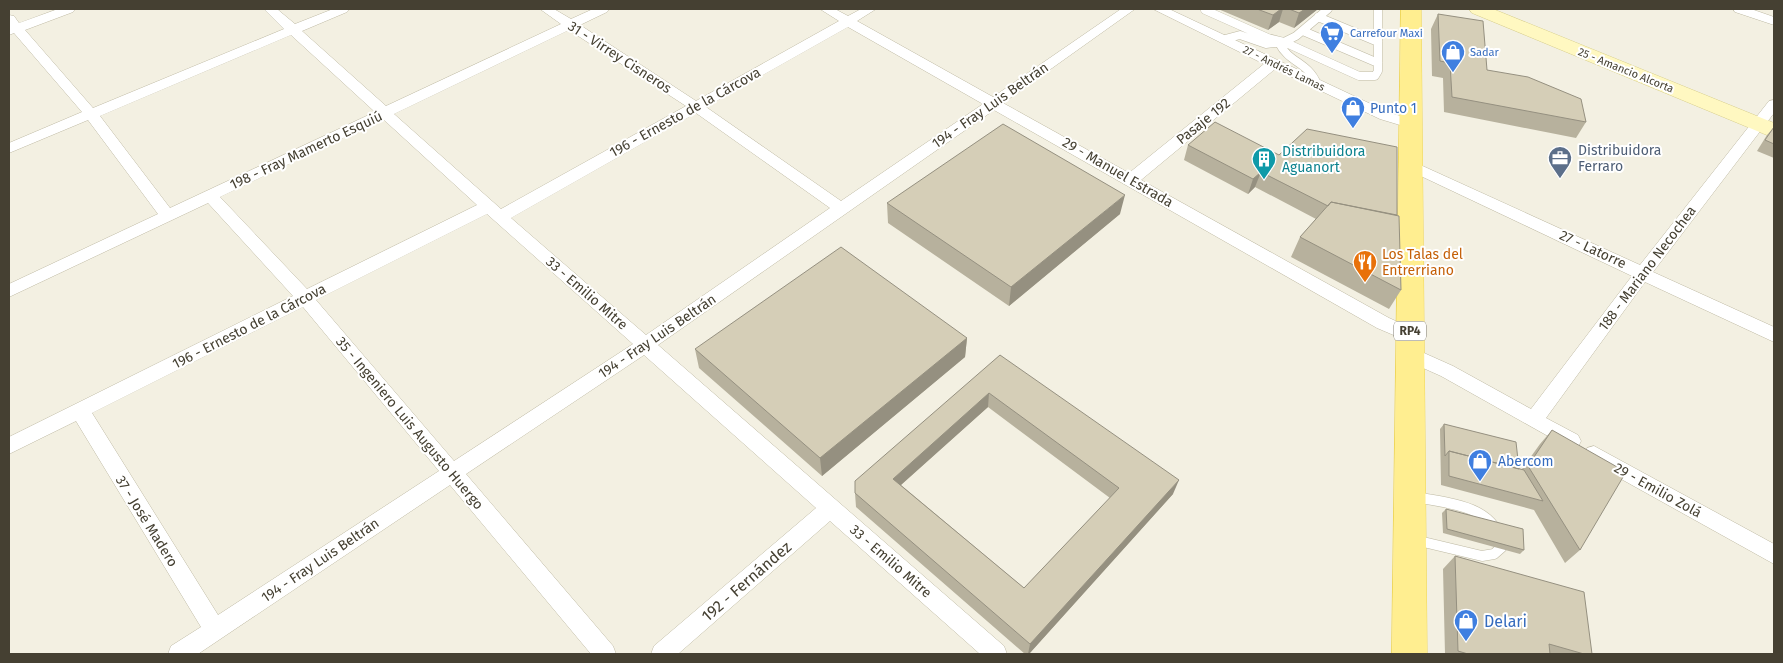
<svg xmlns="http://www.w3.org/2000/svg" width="1783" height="663" font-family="'Fira Sans',sans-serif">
<rect width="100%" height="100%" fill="#f3f0e2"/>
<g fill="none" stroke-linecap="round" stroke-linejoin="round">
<g stroke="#bfbaa4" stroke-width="9">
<path id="service-far1" d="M1205 10 1268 38 1284 42 1296 36 1328 9
M1318 17 1378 42
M1303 31 1378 63
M1225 39 1240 35 1266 44 1284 42 1359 76H1375L1378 71V9
M1279 43C1289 63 1308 62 1317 84"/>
</g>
<g stroke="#bfbaa4" stroke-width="11">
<path id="service" d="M1415 540 1482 556 1494 554 1502 547C1496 505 1450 504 1416 497"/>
</g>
<g stroke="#bfbaa4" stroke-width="1">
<path id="minor" d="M58 9H75L73 12 25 30 93 108 284 29 264 9H277L295 24 333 9H349L347 12 302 31 386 106 561 24 540 9H554L571 19 593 9H609L607 12 580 25 696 101 839 21 820 9H835L848 16 861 9H876L857 21 993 97 1121 9H1135L1003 103 1129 173 1264 64 1153 9H1169L1390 113 1415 120 1417 123 1410 128 1380 119 1275 69 1141 180 1389 318 1416 330 1419 335 1416 340 1410 342 1377 328 994 110 658 345 1004 646 1007 654H980L830 521 678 654H651L654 646 816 508 644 355 466 474 613 646 616 654H591L450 485 198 654H168L171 646 201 627 76 421 9 454V437L293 296 208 203 9 297V284L158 214 88 120 9 153V143L82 112 14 33 9 35V15L14 16 19 23ZM848 27 983 104 841 201 706 107ZM569 30 686 106 501 209 394 114ZM291 35 375 112 170 208 100 116ZM696 113 830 208 646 335 511 218ZM383 119 477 205 307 289 220 197ZM487 214 633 344 454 461 316 300ZM303 307 439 471 218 615 92 413Z
M1733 9H1751L1774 17V25L1735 12Z
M1774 100V113L1653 272 1774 327V342L1645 282 1546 418 1578 435 1581 441 1578 447 1571 449 1441 376 1403 359 1400 354 1403 349 1409 347 1415 349 1453 366 1531 409 1632 276 1406 169 1403 166 1406 163H1416L1640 265 1769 101Z
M1594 446 1774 544V564L1587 460 1584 454 1587 448Z"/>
</g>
<g stroke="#d7ce8d" stroke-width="1">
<path id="secondary" d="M1469 9H1493L1774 123V138L1472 13Z"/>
</g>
<g stroke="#eed555" stroke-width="1">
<path id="primary" d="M1401 9H1421L1427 654H1392Z"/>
</g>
<use href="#service-far1" stroke="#fff" stroke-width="8"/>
<use href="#service" stroke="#fff" stroke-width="10"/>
<use href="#minor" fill="#fff" fill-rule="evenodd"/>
<use href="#secondary" fill="#fff8c1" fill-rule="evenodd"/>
<use href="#primary" fill="#ffee90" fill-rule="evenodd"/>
</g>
<path fill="#b7b19d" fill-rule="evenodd" d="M1218 9H1318L1294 28 1279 22 1268 30Z
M1438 14 1487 70 1586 122 1576 138 1444 112 1443 78 1432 76 1431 29Z
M1774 127V158L1757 151 1767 135Z
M1188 145 1397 215 1401 290 1389 309 1291 257 1300 237 1316 219 1255 187 1248 194 1184 160Z
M887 203 1120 214 1009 306 888 223Z
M967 338 965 357 822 476 699 368 695 349Z
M1000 355 1173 494 1029 654H1025L856 507 855 493ZM988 407 1110 498 1024 588 901 485Z
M1444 424 1519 469H1522L1540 444 1552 430 1580 550 1565 563 1534 510 1441 485 1440 429Z
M1446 509 1524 550 1520 554 1443 533 1442 513Z
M1455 556 1592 654H1445L1443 569Z"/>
<path fill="#959080" d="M1281 9H1283L1279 22 1268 30 1273 15Z
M1305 9H1318L1294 28 1299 13Z
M1261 172 1255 187 1248 194 1253 179Z
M1125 195 1120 214 1009 306 1011 287Z
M967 338 965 357 822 476 820 458Z
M989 393 988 407 893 492V479Z
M1179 480 1173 494 1029 654H1028L1030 644Z"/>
<path fill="#d5ceb7" stroke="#959080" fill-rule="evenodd" d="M1257 9H1281L1273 15Z
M1289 9H1305L1299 13Z
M1438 14 1483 21 1487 70 1528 77 1581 99 1586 122 1452 97 1450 63 1440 61Z
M1215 122 1279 155 1307 129 1397 147V215L1331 202 1328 206 1261 172 1253 179 1188 145Z
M1003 124 1125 195 1011 287 887 203Z
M1774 127V144L1765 140Z
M1331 202 1399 216 1401 290 1300 237Z
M841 247 967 338 820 458 695 349Z
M1000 355 1179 480 1030 644 855 493V481ZM989 393 1119 488 1024 588 893 479Z
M1444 424 1516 442 1519 469 1449 451 1445 456Z
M1552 430 1626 472 1580 550 1528 466Z
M1449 451 1524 470 1543 501 1449 476Z
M1446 509 1523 529 1524 550 1447 529Z
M1455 556 1584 592 1592 654H1584L1549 644 1550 654H1468L1458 651Z"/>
<defs>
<g id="supermarket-pin" transform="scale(1.25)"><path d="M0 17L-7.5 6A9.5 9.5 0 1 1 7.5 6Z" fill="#3f7fe0" stroke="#fff"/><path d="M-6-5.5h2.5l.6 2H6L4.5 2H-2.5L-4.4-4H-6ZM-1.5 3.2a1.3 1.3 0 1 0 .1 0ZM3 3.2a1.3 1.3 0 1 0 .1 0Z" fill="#fff"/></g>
<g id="shop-pin" transform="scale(1.25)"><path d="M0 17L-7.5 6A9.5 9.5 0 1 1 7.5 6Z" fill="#3f7fe0" stroke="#fff"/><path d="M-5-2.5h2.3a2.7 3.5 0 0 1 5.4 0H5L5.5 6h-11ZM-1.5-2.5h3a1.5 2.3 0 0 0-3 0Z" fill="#fff"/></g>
<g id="office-pin" transform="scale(1.25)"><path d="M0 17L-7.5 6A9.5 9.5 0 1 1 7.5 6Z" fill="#5c6f8a" stroke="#fff"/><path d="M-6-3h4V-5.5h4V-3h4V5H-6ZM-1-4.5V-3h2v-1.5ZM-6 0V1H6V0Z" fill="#fff"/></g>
<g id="building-pin" transform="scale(1.25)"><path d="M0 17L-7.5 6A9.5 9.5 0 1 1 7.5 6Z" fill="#0f9aa8" stroke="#fff"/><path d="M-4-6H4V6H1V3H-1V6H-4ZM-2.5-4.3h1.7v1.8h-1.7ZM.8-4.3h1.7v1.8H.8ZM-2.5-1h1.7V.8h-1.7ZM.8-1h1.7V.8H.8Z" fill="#fff"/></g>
<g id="restaurant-pin" transform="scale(1.25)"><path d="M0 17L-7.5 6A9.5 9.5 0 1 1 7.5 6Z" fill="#e8710a" stroke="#fff"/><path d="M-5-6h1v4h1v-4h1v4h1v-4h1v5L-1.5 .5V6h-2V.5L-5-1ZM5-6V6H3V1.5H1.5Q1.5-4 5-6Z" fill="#fff"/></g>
</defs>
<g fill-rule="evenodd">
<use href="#supermarket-pin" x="1332" y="33"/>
<use href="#shop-pin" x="1453" y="52"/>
<use href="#shop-pin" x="1353" y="108"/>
<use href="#office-pin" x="1560" y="158"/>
<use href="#building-pin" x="1264" y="159"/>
<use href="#restaurant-pin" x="1365" y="262"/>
<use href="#shop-pin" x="1480" y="461"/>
<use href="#shop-pin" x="1466" y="621"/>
</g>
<g text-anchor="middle" stroke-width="4" stroke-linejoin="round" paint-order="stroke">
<g font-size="11" fill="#366cbe" stroke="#fff" text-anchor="start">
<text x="1350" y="37">Carrefour Maxi</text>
<text x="1470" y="56">Sadar</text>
</g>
<g font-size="11" fill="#454032" stroke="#fff">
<text transform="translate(1284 68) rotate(26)" y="4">27 - Andrés Lamas</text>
<text transform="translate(1626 70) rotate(22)" y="4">25 - Amancio Alcorta</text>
</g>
<rect fill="#fff" stroke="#7d7970" stroke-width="1" x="1394" y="321.5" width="32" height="19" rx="4"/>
<g font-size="12" font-weight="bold" fill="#454032">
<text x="1410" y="335">RP4</text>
</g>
<g font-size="14" fill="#454032" stroke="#fff">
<text transform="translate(620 57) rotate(33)" y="5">31 - Virrey Cisneros</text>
<text transform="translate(990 105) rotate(-35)" y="5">194 - Fray Luis Beltrán</text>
<text transform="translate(685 112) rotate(-29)" y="5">196 - Ernesto de la Cárcova</text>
<text transform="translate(1203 121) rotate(-39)" y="5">Pasaje 192</text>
<text transform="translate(306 150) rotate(-25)" y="5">198 - Fray Mamerto Esquiú</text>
<text transform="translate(1118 172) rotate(30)" y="5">29 - Manuel Estrada</text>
<text transform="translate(1593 249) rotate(25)" y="5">27 - Latorre</text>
<text transform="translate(1647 268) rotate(-53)" y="5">188 - Mariano Necochea</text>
<text transform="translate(587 293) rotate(41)" y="5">33 - Emilio Mitre</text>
<text transform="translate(249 326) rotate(-27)" y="5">196 - Ernesto de la Cárcova</text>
<text transform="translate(657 336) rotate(-34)" y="5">194 - Fray Luis Beltrán</text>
<text transform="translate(410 423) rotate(50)" y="5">35 - Ingeniero Luis Augusto Huergo</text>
<text transform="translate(1658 490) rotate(29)" y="5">29 - Emilio Zolá</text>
<text transform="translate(147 521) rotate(58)" y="5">37 - José Madero</text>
<text transform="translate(320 560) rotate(-34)" y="5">194 - Fray Luis Beltrán</text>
<text transform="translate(891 561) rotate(41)" y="5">33 - Emilio Mitre</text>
</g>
<g font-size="14" fill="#366cbe" stroke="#fff" text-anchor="start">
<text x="1370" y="113">Punto 1</text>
<text x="1498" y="466">Abercom</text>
</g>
<g font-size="14" fill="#4e5e75" stroke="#fff" text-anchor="start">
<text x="1578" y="155">Distribuidora<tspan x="1578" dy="16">Ferraro</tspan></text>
</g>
<g font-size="14" fill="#0d838f" stroke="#fff" text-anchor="start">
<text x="1282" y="156">Distribuidora<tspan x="1282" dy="16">Aguanort</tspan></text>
</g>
<g font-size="14" fill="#c56008" stroke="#fff" text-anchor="start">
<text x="1382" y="259">Los Talas del<tspan x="1382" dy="16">Entrerriano</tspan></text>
</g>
<g font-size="16" fill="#454032" stroke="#fff">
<text transform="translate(746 581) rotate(-41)" y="6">192 - Fernández</text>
</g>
<g font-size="16" fill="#366cbe" stroke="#fff" text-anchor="start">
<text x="1484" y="627">Delari</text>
</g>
</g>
<rect width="1783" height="663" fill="none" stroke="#454032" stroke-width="20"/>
</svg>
